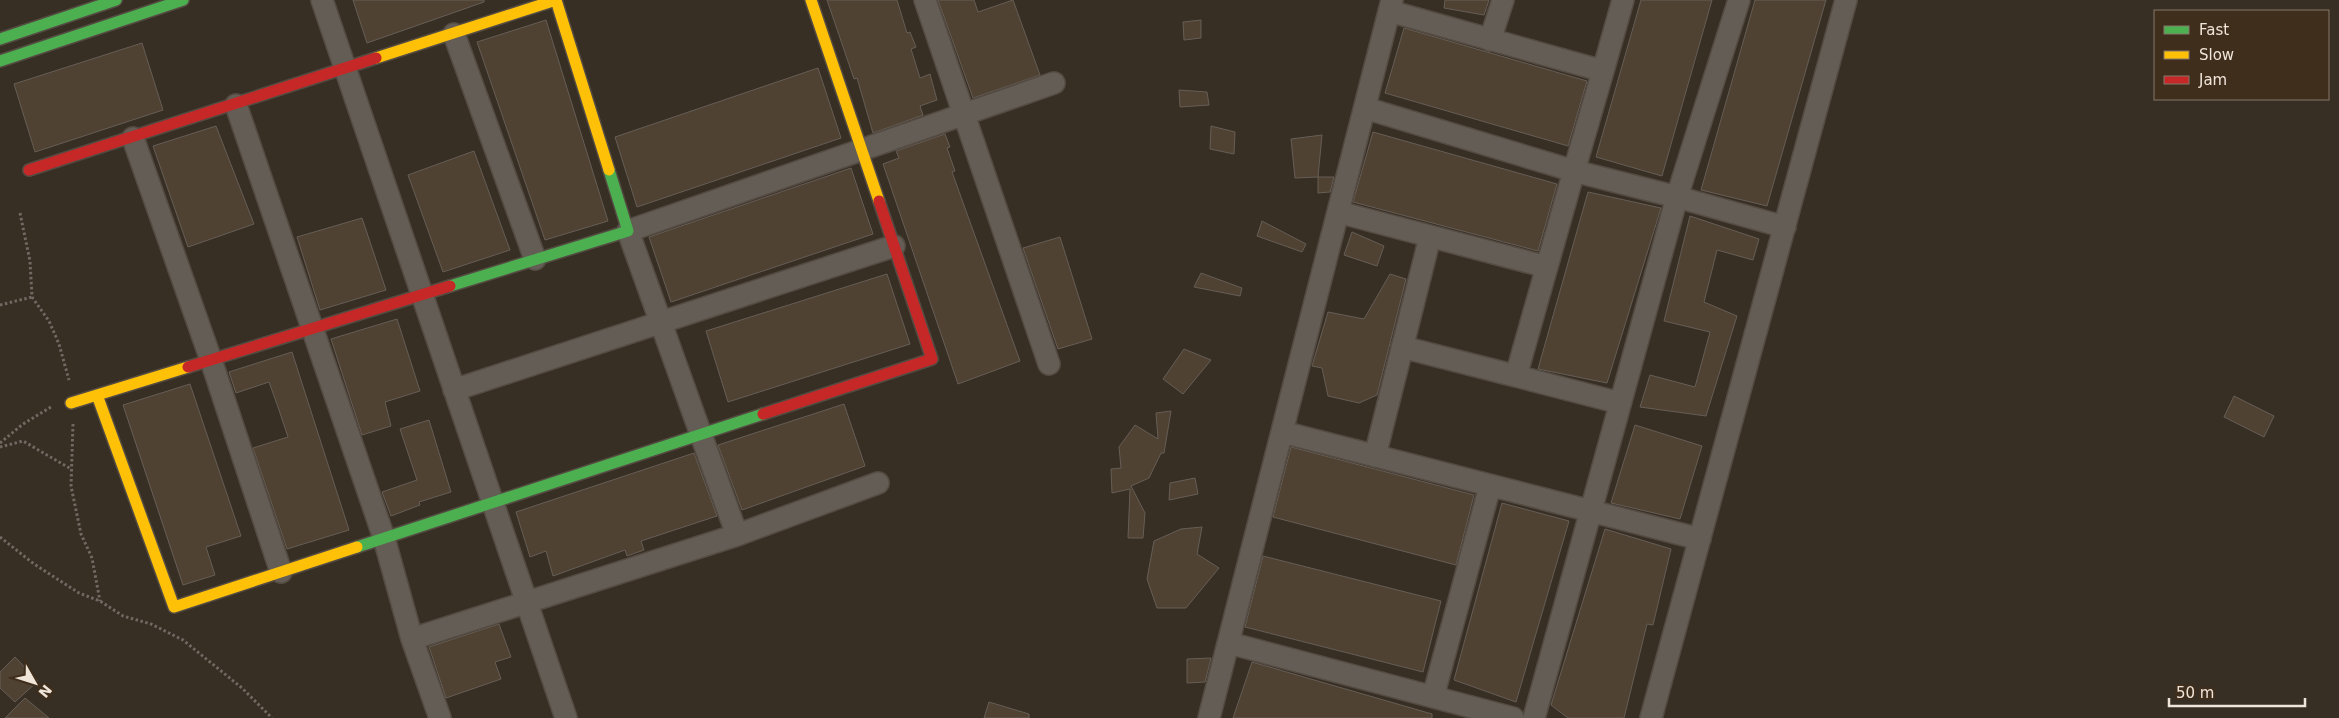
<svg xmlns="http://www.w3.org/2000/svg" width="2339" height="718" font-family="'DejaVu Sans',sans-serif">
<rect width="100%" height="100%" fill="#372e24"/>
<path fill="#4f4233" stroke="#665e56" d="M353 0H484V2L367 43Z
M827 0H897L907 33 910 32 916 47 911 49 920 78 930 74 937 100 920 106 923 115 873 133 857 78 854 79Z
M938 0H974L978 12 1013 0 1040 75 973 98Z
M1445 0H1489L1484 15 1444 8Z
M1641 0H1712L1662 176 1596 157Z
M1755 0H1826L1767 206 1701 190Z
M546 20 608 221 545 240 477 42Z
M1201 20V38L1184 40 1183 22Z
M1404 28 1587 81 1568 146 1385 93Z
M142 43 163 110 35 152 14 84Z
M818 68 841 138 637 207 615 137Z
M1179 90 1207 92 1209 105 1180 107Z
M216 126 254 224 188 247 153 146Z
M1211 126 1235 132 1234 154 1210 149Z
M1373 132 1557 184 1538 251 1353 202Z
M945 134 950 147 947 148 955 171 952 172 1020 361 958 384 883 164 899 158 896 151Z
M1322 135 1318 177 1295 178 1291 139Z
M474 151 510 250 443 272 408 175Z
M851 168 873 234 671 302 649 237Z
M1318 177H1334L1330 192 1318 193Z
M1588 192 1661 208 1607 383 1538 369Z
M1690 216 1759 239 1753 260 1717 250 1704 302 1737 316 1706 416 1640 407 1650 375 1695 387 1710 332 1664 321Z
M362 218 386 290 320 310 297 237Z
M1262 221 1306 244 1302 252 1257 236Z
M1352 232 1384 246 1377 266 1344 255Z
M1060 237 1092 339 1058 349 1023 248Z
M1201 273 1242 288 1240 296 1194 287Z
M887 274 910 344 728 402 706 331Z
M1390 274 1406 279 1377 395 1359 403 1328 396 1322 368 1312 366 1328 312 1364 319Z
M397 319 420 391 385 402 391 426 362 435 331 339Z
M1184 349 1211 360 1183 394 1163 379Z
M292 352 349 530 287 549 253 448 288 437 278 407 269 382 236 393 229 372Z
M190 384 241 536 206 547 215 575 183 585 123 405Z
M2234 396 2274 416 2264 437 2224 417Z
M844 404 865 466 742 510 718 445Z
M1171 411 1164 453H1161L1149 478 1131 486 1145 513 1143 538H1128L1130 489 1112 493 1111 469 1121 468 1119 447 1135 425 1158 439 1156 413Z
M429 420 451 492 419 502 420 505 391 516 382 492 417 480 400 429Z
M1635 425 1702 446 1680 519 1611 503Z
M1291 447 1474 495 1456 565 1273 517Z
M694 453 717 516 641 541 644 550 627 556 625 550 553 576 546 551 530 557 516 512Z
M1195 478 1198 494 1169 500 1170 483Z
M1502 503 1569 521 1516 702 1454 680Z
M1202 527 1197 554 1219 568 1186 608H1157L1147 579 1154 541 1181 529Z
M1605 529 1671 549 1653 625 1647 624 1624 718H1568L1551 705Z
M1263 556 1441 601 1423 672 1245 627Z
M499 624 511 657 495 662 501 679 446 698 429 647Z
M15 657 38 681 15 702 0 688V672Z
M1211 658 1205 682 1187 683V659Z
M1252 662 1432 714V718H1233Z
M25 698 49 718H5Z
M989 702 1029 714V718H984Z"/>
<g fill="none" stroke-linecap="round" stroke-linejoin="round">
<g stroke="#544b42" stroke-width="24">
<path id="street" d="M322 0 566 718
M925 0 1049 364
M454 34 535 259
M1490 40 1503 0
M1603 71 1623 0
M236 105 384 538 412 639 440 718
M1365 108 1574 171 1603 71 1389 11
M133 138 211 360 281 572
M1338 212 1547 267
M1402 347 1516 376
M454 390 894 246
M1620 403 1516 376 1574 171 1677 197 1739 0
M1282 432 1700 539
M1375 456 1430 237
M737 535 628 231 1054 83
M412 639 737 535 878 483
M1229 643 1513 718
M1433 697 1490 486
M1209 718 1392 0
M1534 718 1677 197 1785 227
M1651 718 1846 0"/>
</g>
<g stroke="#544b42" stroke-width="14">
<path id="fast" d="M0 39 116 0
M0 61 183 0
M450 286 628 231 609 170
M357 547 763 414"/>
</g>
<g stroke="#544b42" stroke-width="14">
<path id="slow" d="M811 0 879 201
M376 58 556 0 609 170
M97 395 174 607 357 547
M71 403 188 367"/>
</g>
<g stroke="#544b42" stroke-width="14">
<path id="jam" d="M29 170 376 58
M188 367 450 286
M763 414 932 359 879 201"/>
</g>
<path stroke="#716a63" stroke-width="3" stroke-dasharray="2.5 2.5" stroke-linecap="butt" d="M20 213 30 261 32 297 49 321 59 344 69 380
M0 305 32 297
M73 424 71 486 81 534 92 558 100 601
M0 443 23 424 51 407
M0 447 23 441 71 469
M0 537 34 564 79 593 100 601 123 616 151 624 183 640 242 688 272 718"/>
<use href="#street" stroke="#635d55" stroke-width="21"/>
<use href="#fast" stroke="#4caf50" stroke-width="11"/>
<use href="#slow" stroke="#ffc107" stroke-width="11"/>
<use href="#jam" stroke="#c62828" stroke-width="11"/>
</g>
<rect x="2154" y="10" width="175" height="90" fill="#3f2e1c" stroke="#867768"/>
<rect x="2164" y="26" width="25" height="8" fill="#4caf50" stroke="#867768"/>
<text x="2199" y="35" font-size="15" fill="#f0e5d9">Fast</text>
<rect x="2164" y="51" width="25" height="8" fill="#ffc107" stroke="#867768"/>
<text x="2199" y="60" font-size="15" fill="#f0e5d9">Slow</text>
<rect x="2164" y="76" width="25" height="8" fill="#c62828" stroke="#867768"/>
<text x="2199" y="85" font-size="15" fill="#f0e5d9">Jam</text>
<g transform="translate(35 683) rotate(129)" stroke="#3f2e1c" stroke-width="4" paint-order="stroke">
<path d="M0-4L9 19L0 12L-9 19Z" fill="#f0e5d9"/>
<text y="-8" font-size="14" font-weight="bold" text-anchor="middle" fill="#f0e5d9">N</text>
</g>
<path d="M2169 698v8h136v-8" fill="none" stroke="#f0e5d9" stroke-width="2.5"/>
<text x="2176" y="698" font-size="15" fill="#f0e5d9" stroke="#3f2e1c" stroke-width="4" paint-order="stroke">50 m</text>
</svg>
